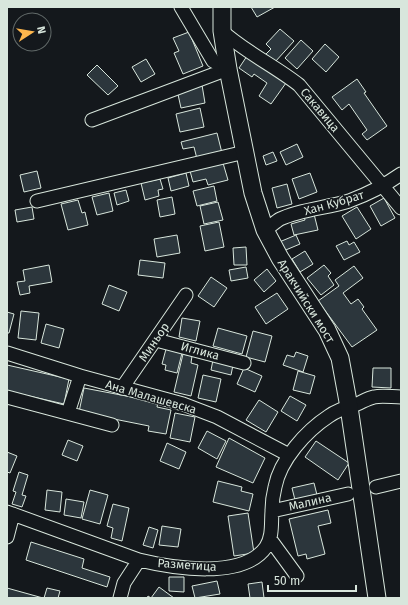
<svg xmlns="http://www.w3.org/2000/svg" width="408" height="605" font-family="'Fira Sans',sans-serif">
<rect width="100%" height="100%" fill="#14181c"/>
<path fill="#2c363c" stroke="#d8e6dc" d="M251 7H275L257 17Z
M280 29 294 41 275 62 266 54 271 49 266 44Z
M189 32 203 66 183 74 174 53 179 51 173 38Z
M301 40 313 51 297 69 285 58Z
M325 44 339 57 326 72 312 59Z
M247 56 286 83 271 104 259 96 267 83 254 74 252 77 239 68Z
M146 59 155 74 141 82 132 67Z
M97 65 118 86 108 95 87 75Z
M357 79 366 92 364 93 387 126 367 140 362 134 367 130 349 104 342 110 332 97Z
M202 85 205 103 181 108 177 90Z
M200 108 204 127 180 132 176 114Z
M217 133 222 153 197 159 194 147 183 149 181 142Z
M297 144 303 157 286 165 280 152Z
M273 152 277 161 266 165 263 156Z
M223 163 228 180 208 185 206 179 193 182 190 171Z
M37 171 41 188 24 192 20 175Z
M186 173 189 186 171 191 168 178Z
M310 173 317 192 299 199 292 179Z
M160 179 163 189 158 190 159 196 145 200 141 183Z
M287 184 292 204 277 208 272 188Z
M214 186 217 201 197 206 193 191Z
M126 190 129 201 117 205 114 193Z
M109 193 113 211 97 215 92 197Z
M172 197 175 214 160 217 157 200Z
M384 198 395 218 381 226 370 206Z
M78 200 82 213 85 212 88 225 68 230 61 204Z
M218 202 223 220 204 224 200 206Z
M32 207 34 219 17 222 15 210Z
M357 207 371 229 356 239 342 216Z
M314 214 318 230 294 235 291 224 305 220 304 216Z
M219 222 224 247 205 251 200 226Z
M177 235 180 253 157 257 154 239Z
M296 235 300 244 281 252 277 243Z
M347 241 349 245 354 242 360 252 344 260 336 246Z
M246 247 247 265H234L233 248Z
M305 251 313 264 300 272 292 259Z
M140 260 165 263 163 278 138 275Z
M49 265 52 282 29 286 30 293 20 295 17 282 25 281 23 270Z
M324 265 331 273 328 276 334 285 321 295 307 278Z
M354 266 363 278 343 293 351 304 358 299 364 307 362 309 377 330 352 347 318 301 339 286 335 280Z
M246 267 248 278 231 281 229 270Z
M267 269 276 281 264 292 254 280Z
M211 277 227 288 214 307 198 296Z
M109 285 127 292 119 311 102 304Z
M277 293 288 309 266 324 255 307Z
M21 311 39 313 36 340 18 338Z
M7 312 14 314 9 333H7Z
M182 318 200 321 196 341 179 337Z
M46 324 64 329 59 348 41 343Z
M218 328 247 336 242 354 213 346Z
M253 331 272 336 265 362 246 357Z
M166 349 182 353 177 373 165 370 166 365 162 364Z
M296 352 308 356 303 372 283 365 287 355 294 357Z
M183 354 192 356 191 363 198 365 191 396 174 392Z
M213 360 233 365 231 375 211 370Z
M7 365 69 379 64 404 7 391Z
M244 368 262 376 255 392 237 384Z
M373 368H391V388L372 387Z
M298 371 315 376 310 394 293 390Z
M203 375 221 379 216 402 198 398Z
M84 388 158 402 157 407 171 410 166 434 148 431 149 426 79 412Z
M290 396 306 405 297 421 281 411Z
M259 400 278 412 266 432 246 420Z
M175 413 195 417 190 442 170 438Z
M207 431 226 441 217 459 198 448Z
M229 438 265 458 253 483 216 467Z
M68 440 83 446 77 461 62 455Z
M316 441 349 463 338 480 305 457Z
M167 443 186 452 179 469 160 461Z
M7 452 17 456 10 473 7 472Z
M19 472 28 475 22 495 26 496 22 507 12 504 16 492 13 491Z
M218 481 242 487 241 491 253 494 249 511 213 502Z
M314 483 318 499 296 504 292 488Z
M47 490 62 492 60 512 45 510Z
M90 490 108 495 100 524 82 519Z
M66 499 84 502 81 518 64 515Z
M113 504 129 508 122 541 111 538 113 528 107 526Z
M328 510 331 523 318 526 325 554 307 559 306 554 298 556 289 519Z
M248 513 254 553 234 556 228 516Z
M162 526 181 529 178 547 159 545Z
M149 527 158 530 153 548 143 545Z
M31 542 84 559 82 568 110 577 107 587 26 560Z
M169 577H184V592L169 591Z
M217 581 220 594 195 598 192 586Z
M262 582 264 598H250L248 584Z
M159 587 174 598H147L148 596 151 598Z
M7 588 43 598H7Z
M47 588 60 591 58 598H44Z"/>
<g fill="none" stroke-linecap="round" stroke-linejoin="round">
<g stroke="#d8e6dc" stroke-width="15">
<path id="minor" d="M222 31C245 52 275 66 299 85L401 208
M92 120 228 69 213 61 181 7
M37 201 245 152
M265 230C270 227 275 222 280 219 301 209 327 208 349 201 368 194 384 186 401 174
M156 340 244 363
M7 353 80 376 183 404 217 417 289 455
M122 388 186 295
M7 397 112 425
M68 413 80 376
M376 487 401 481
M272 511 348 494
M7 512 139 560C172 568 243 580 266 547 273 536 271 523 272 511 272 503 273 495 275 487 280 460 306 431 329 416 337 410 347 407 357 404 362 402 368 398 374 397 382 395 392 397 401 397
M7 537 13 514
M270 539 297 576
M120 598 124 583 139 560"/>
</g>
<g stroke="#d8e6dc" stroke-width="19">
<path id="major" d="M222 7V31L228 69 253 193 265 230 280 258 327 330 340 358 349 407 377 598"/>
</g>
<use href="#minor" stroke="#14181c" stroke-width="13"/>
<use href="#major" stroke="#14181c" stroke-width="17"/>
</g>
<g text-anchor="middle" stroke-width="3" stroke-linejoin="round" paint-order="stroke">
<g font-size="12" fill="#d8e6dc" stroke="#14181c">
<text transform="translate(320 110) rotate(50)" y="4">Сакавица</text>
<text transform="translate(334 203) rotate(-16)" y="4">Хан Кубрат</text>
<text transform="translate(306 301) rotate(58)" y="4">Аракчийски мост</text>
<text transform="translate(154 342) rotate(-56)" y="4">Миньор</text>
<text transform="translate(200 351) rotate(15)" y="4">Иглика</text>
<text transform="translate(151 397) rotate(16)" y="4">Ана Малашевска</text>
<text transform="translate(310 502) rotate(-13)" y="4">Малина</text>
<text transform="translate(187 565) rotate(4)" y="4">Разметица</text>
</g>
</g>
<rect width="408" height="605" fill="none" stroke="#d8e6dc" stroke-width="16"/>
<g transform="translate(32 32) rotate(78)"><circle r="19" fill="#14181c" stroke="#626a69"/>
<path d="M0-3L7 15L0 10L-7 15Z" fill="#ffb74d"/>
<text y="-6" font-size="11" font-weight="bold" text-anchor="middle" fill="#d8e6dc">N</text>
</g>
<path d="M268 585v6h88v-6" fill="none" stroke="#d8e6dc" stroke-width="2"/>
<text x="274" y="585" font-size="12" fill="#d8e6dc" stroke="#14181c" stroke-width="3" paint-order="stroke">50 m</text>
</svg>
